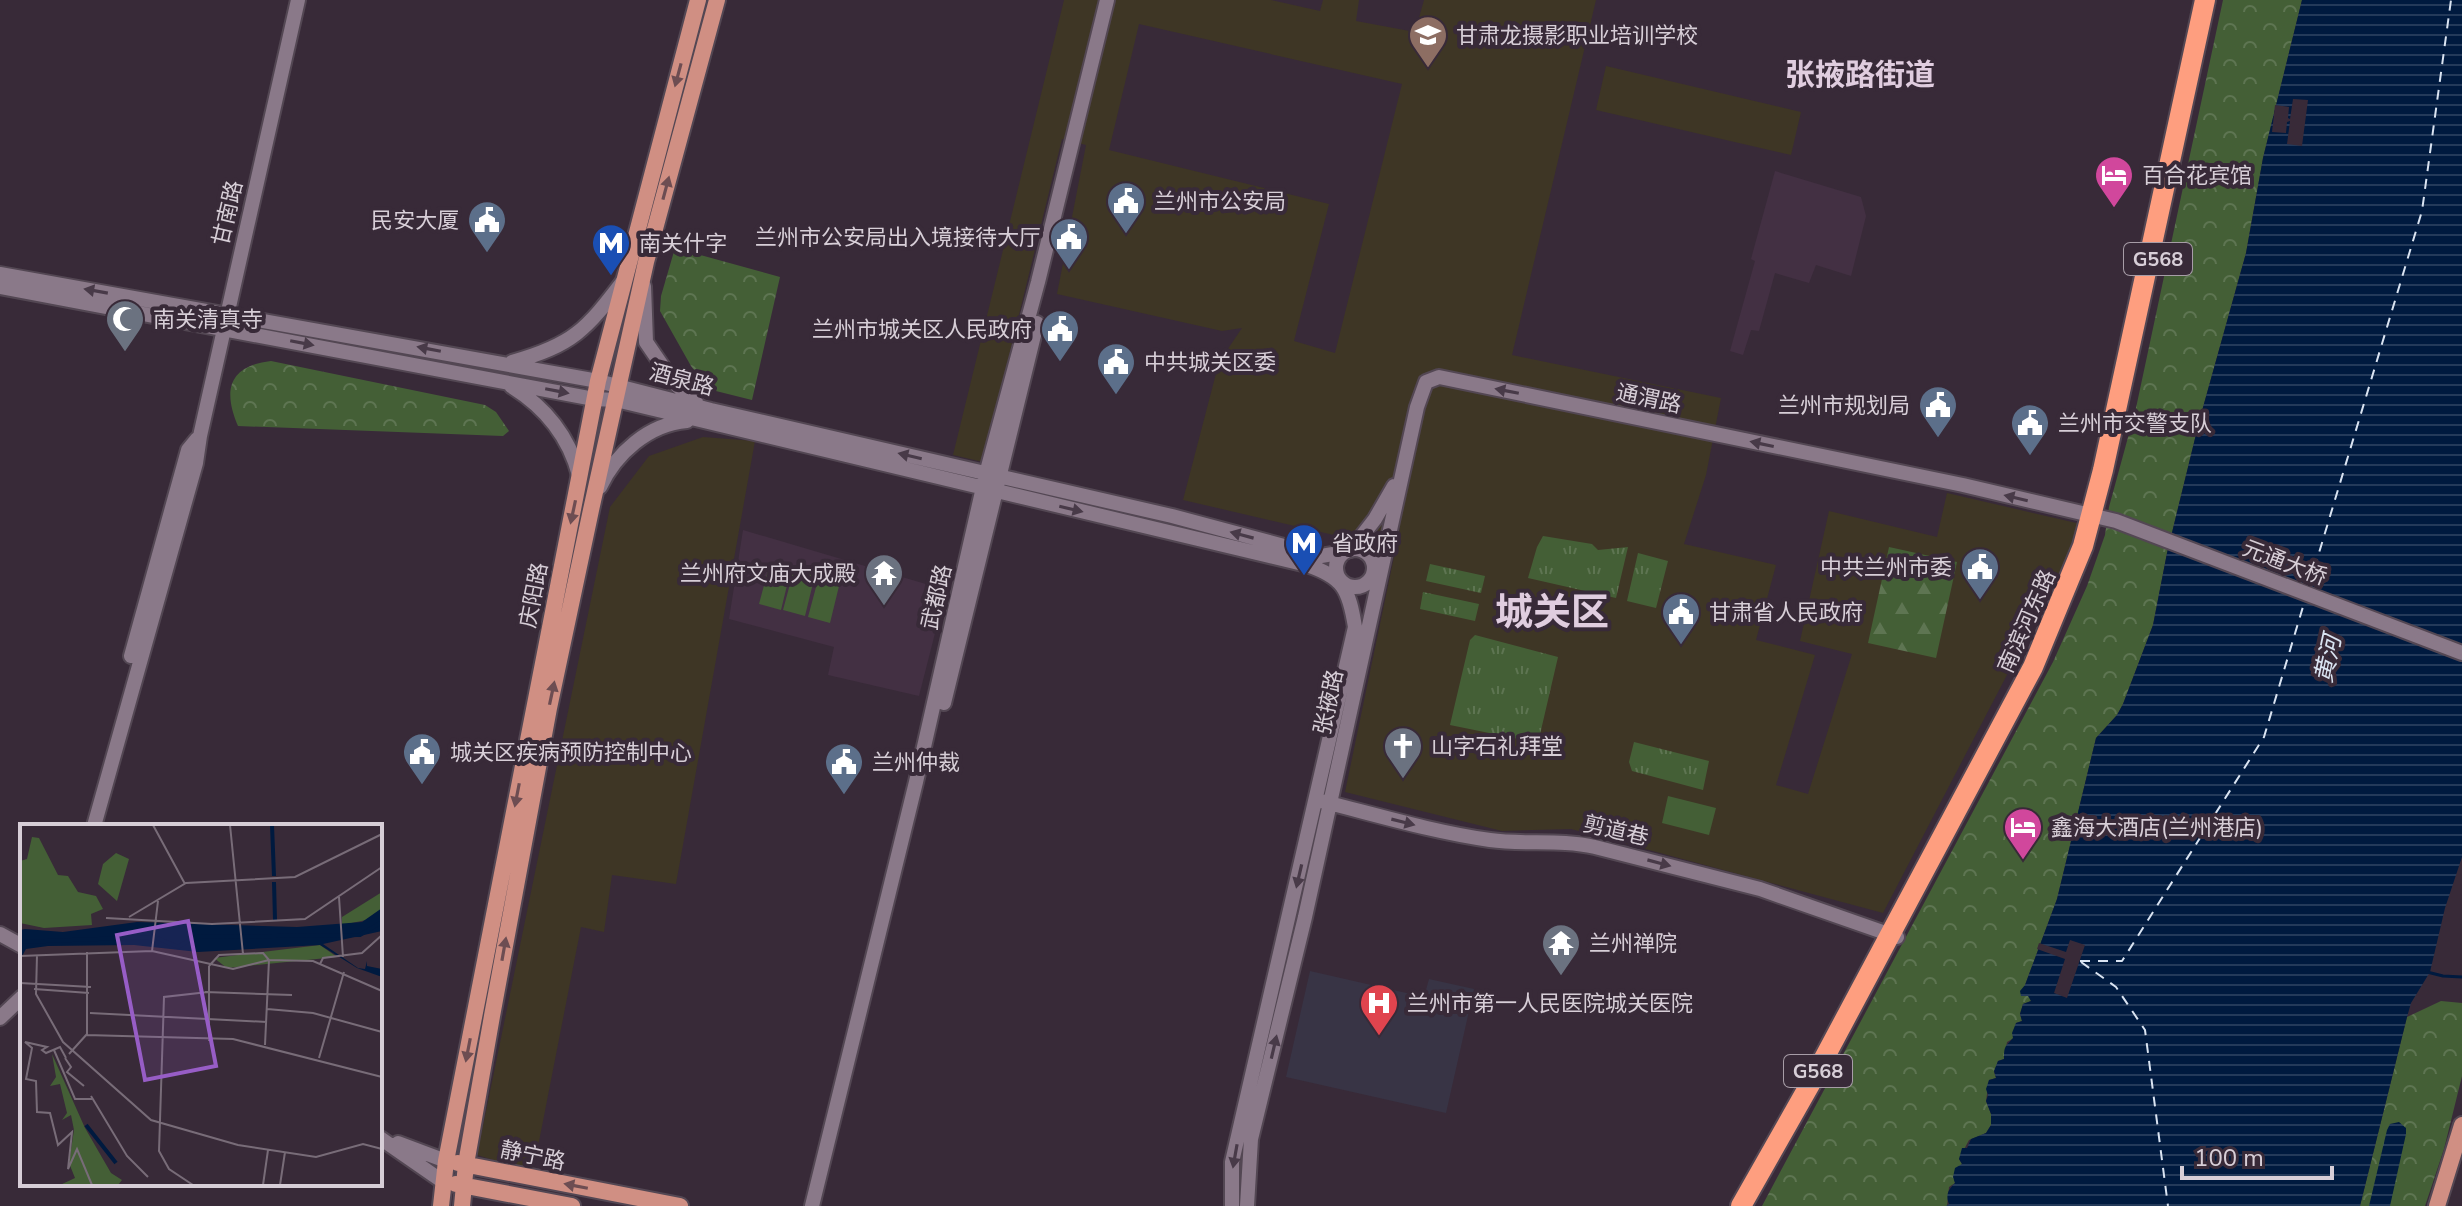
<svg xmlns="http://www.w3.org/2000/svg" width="2462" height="1206" font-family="'Nunito Sans','Noto Sans SC',sans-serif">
<defs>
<pattern id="grass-tufts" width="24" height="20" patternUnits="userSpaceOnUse" patternTransform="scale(2)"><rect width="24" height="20" fill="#445f36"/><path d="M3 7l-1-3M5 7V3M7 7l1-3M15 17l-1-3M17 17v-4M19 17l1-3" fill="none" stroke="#5e7552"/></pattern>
<pattern id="forest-firs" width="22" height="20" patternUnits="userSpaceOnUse" patternTransform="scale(2)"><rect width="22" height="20" fill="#445f36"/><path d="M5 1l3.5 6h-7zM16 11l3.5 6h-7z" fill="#5e7552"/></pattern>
<pattern id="park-crowns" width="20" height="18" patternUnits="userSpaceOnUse" patternTransform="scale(2)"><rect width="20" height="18" fill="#445f36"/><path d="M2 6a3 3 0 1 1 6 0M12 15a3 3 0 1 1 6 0" fill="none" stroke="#5e7552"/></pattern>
<pattern id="water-rules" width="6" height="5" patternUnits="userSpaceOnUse" patternTransform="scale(2)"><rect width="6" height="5" fill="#001a3f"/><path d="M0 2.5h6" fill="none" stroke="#243a5a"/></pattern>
</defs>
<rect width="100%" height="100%" fill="#382a38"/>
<path fill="#3e3625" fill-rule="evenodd" d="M1064 0H1271L1320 11 1323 0H1359L1356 21 1415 32 1424 0H1596L1512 355 1721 398 1706 475 1684 544 1776 565 1756 640 1815 655 1776 785 1808 794 1852 654 1800 641 1829 511 1937 537 1947 493 2085 525 1883 913 1571 829 1502 831 1345 792 1400 528 1338 536 1183 500 1219 362 1242 328 1222 331 1057 294 1086 145 1062 139 983 462 953 455ZM1139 24 1402 84 1335 353 1294 341 1329 204 1109 150Z
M1606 66 1801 112 1791 155 1596 110Z
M703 437 755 441 676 884 612 875 604 932 581 927 533 1172 477 1155 610 507 649 456Z"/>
<path fill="#433043" d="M1775 171 1861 197 1866 216 1851 276 1816 265 1809 283 1775 273 1759 331 1751 330 1743 355 1730 351 1755 261 1751 259Z
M743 530 946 590 919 696 828 675 834 647 729 619Z"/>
<path fill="#383445" d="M1310 971 1424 997 1429 979 1474 989 1446 1113 1286 1077Z"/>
<path fill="url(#grass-tufts)" d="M1543 536 1592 544 1598 550 1628 547 1616 598 1528 578 1537 547Z
M1638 553 1668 561 1656 608 1627 601Z
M1430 564 1485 576 1481 593 1426 581Z
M1423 592 1479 604 1475 621 1420 609Z
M1475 635 1558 657 1538 743 1450 725 1470 640Z
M1634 742 1709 761 1703 790 1632 771 1629 762Z"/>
<path fill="url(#forest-firs)" d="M1889 547 1957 562 1936 658 1868 643Z"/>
<path fill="url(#park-crowns)" d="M2223 0H2302L2263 158 2246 253 2200 418 2167 553 2153 625 2123 704 2117 715 2096 738 2057 899 2025 985 2031 1001 2023 1004 2020 1014 2022 1021 2016 1023 2014 1038 2007 1042 2004 1059 1998 1061 1994 1072 1996 1078 1989 1080 1986 1101 1991 1114V1125L1986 1133 1969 1140 1959 1159 1962 1164C1956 1170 1952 1174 1955 1183L1949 1187 1947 1206H1762L2053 662 2087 586 2105 535 2109 507 2136 408Z
M675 248 780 277 752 400 708 389 691 366 660 311 661 296Z
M271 361 485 405 496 412 509 431 503 436 238 426C223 391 228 366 271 361Z
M2441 1001 2462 1003V1076L2444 1149 2425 1206H2360L2407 1017Z"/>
<path fill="#445f36" d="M770 563 791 569 781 610 759 604Z
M794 569 815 575 805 616 783 610Z
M819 576 840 582 830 623 808 617Z
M1668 796 1716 808 1709 835 1662 823Z"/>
<path fill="url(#water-rules)" d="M2302 0H2462V857L2445 908 2430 972 2411 1003 2407 1017 2360 1206H1946L1949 1204C1945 1194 1949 1189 1955 1183L1953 1177 1955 1168 1962 1164 1959 1159 1962 1148H1967L1971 1139 1986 1133 1991 1125V1114L1986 1101 1988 1095 1986 1089 1989 1080 1996 1078 1994 1071 1998 1061 2004 1059C2004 1046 2005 1047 2013 1038L2012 1033 2016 1023 2022 1021 2020 1014 2023 1004 2031 1001 2028 996H2021L2020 991 2025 985 2057 899 2096 738 2117 715 2123 704 2153 625 2167 553 2200 418 2246 253 2263 158Z
M2399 1122 2406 1128V1134L2390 1206H2369L2387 1130 2390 1124Z"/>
<path fill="#382a38" d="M2293 99 2308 100 2302 146 2287 144 2290 121 2287 122 2286 133 2272 132 2275 105 2289 107 2288 118 2290 119Z
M2070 940 2085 945 2067 998 2054 993 2065 959 2037 949 2039 943 2066 952Z"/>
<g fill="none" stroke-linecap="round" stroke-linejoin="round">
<path stroke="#001a3f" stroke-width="3" d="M2427 972 2443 976 2462 977"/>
<path stroke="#dae4f2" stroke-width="2" stroke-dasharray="10 8" stroke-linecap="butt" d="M2309 586 2422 211 2451 0
M2080 961H2122L2264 737 2305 600
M2081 962 2116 987 2145 1030 2168 1206"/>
<g stroke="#534753" stroke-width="18">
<path id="secondary" d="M0 274 598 381 711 410 1172 516 1321 556 1345 552
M644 286 646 342 674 383 696 402
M0 287 594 399 616 400 1307 565C1343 577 1349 589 1355 627L1232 1162V1206
M512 362C573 345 586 330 624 280
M511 386C545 407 569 437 579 475
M600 487C616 453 649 424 687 421
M1336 568a19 19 0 1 1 38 0a19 19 0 1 1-38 0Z
M1351 550 1375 519 1394 486
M131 656 188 450 197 439
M944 703 1037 323
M1321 801C1377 815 1433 832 1490 840 1525 845 1560 839 1595 847L1760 889 1897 937
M94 826 196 463 200 436 298 0
M0 934 22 946
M0 1018 22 997
M380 1138 442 1181
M398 1143 446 1161
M812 1206 916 782 986 474 1038 282 1107 0
M1247 1206 1251 1139 1305 917 1417 407 1426 382 1439 377 1963 485 2116 521 2462 653"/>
</g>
<g stroke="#534753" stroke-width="20">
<path id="primary" d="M458 1163 680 1206
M456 1184 572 1206
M441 1206 446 1161 598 381 698 0
M462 1206 466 1164 492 1016 549 708 591 510 646 262 717 0
M2437 1206 2462 1125"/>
</g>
<g stroke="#534753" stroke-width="24">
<path id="highway" d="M1741 1206 1813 1079 2033 667 2083 546 2103 470 2205 0"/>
</g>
<use href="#secondary" stroke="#8a7989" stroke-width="14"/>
<use href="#primary" stroke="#d08f83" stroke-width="16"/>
<use href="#highway" stroke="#fe9e7f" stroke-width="20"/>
</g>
<defs><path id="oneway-solid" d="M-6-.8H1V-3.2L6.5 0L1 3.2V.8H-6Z" transform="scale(2)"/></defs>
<g fill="#6d4d52">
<use href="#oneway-solid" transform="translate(678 75) rotate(105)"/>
<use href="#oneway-solid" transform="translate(666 188) rotate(-75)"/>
<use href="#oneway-solid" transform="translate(573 512) rotate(102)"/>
<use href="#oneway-solid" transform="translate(552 693) rotate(-78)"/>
<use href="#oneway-solid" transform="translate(517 795) rotate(101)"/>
<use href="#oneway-solid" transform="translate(504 949) rotate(-80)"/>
<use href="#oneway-solid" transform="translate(468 1050) rotate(101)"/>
<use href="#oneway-solid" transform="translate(576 1186) rotate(-169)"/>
</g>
<g fill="#483a48">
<use href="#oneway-solid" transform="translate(96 291) rotate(-170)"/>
<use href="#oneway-solid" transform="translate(302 343) rotate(11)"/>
<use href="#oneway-solid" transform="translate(429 349) rotate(-169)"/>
<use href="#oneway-solid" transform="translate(557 391) rotate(11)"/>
<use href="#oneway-solid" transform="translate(1507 391) rotate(-169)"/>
<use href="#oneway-solid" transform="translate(1762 444) rotate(-168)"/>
<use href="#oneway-solid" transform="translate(910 456) rotate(-167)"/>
<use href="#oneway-solid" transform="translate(2016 498) rotate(-167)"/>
<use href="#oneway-solid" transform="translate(1071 509) rotate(13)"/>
<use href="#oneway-solid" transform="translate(1242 535) rotate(-165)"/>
<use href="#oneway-solid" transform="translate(1403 822) rotate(14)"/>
<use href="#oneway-solid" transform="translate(1659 863) rotate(15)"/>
<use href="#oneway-solid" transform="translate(1299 876) rotate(103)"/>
<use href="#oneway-solid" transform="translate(1274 1047) rotate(-77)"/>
<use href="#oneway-solid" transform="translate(1235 1156) rotate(100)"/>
</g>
<defs>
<g id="university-pin" transform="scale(2)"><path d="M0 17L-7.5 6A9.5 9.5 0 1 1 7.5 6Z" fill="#8d6e63" stroke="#382a38"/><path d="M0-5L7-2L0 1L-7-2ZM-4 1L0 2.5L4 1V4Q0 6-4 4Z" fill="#fff"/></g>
<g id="hotel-pin" transform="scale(2)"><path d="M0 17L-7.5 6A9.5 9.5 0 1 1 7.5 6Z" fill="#d1479c" stroke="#382a38"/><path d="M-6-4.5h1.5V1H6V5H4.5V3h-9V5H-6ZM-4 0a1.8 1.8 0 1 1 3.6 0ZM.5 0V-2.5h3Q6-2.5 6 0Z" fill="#fff"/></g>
<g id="civic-pin" transform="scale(2)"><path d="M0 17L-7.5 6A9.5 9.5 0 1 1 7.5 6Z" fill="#5c6f8a" stroke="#382a38"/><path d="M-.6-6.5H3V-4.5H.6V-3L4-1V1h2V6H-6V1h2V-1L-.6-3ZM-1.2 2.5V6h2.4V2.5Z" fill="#fff"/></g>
<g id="metro-pin" transform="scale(2)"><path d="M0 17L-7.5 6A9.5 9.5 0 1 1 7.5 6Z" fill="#1a4fb4" stroke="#382a38"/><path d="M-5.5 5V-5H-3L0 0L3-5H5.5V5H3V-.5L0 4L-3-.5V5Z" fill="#fff"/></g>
<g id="mosque-pin" transform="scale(2)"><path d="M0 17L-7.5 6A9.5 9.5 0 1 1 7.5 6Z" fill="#6b7280" stroke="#382a38"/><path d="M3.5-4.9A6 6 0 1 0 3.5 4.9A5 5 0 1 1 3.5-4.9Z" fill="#fff"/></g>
<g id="temple-pin" transform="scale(2)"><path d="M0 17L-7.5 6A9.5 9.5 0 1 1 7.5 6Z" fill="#6b7280" stroke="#382a38"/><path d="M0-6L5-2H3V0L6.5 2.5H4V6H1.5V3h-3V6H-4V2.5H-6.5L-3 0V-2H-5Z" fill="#fff"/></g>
<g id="church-pin" transform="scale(2)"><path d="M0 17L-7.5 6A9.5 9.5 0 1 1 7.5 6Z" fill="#6b7280" stroke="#382a38"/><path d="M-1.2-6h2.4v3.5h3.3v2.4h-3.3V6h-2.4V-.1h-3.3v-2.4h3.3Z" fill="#fff"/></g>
<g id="hospital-pin" transform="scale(2)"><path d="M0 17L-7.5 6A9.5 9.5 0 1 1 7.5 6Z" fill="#e0444e" stroke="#382a38"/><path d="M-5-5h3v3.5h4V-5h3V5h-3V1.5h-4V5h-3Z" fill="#fff"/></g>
</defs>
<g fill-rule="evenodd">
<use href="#university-pin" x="1428" y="35"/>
<use href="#hotel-pin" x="2114" y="175"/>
<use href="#civic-pin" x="1126" y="201"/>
<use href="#civic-pin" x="487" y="220"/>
<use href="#civic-pin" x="1069" y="237"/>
<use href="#metro-pin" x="611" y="243"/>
<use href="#mosque-pin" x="125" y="319"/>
<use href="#civic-pin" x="1060" y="329"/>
<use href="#civic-pin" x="1116" y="362"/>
<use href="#civic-pin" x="1938" y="405"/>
<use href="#civic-pin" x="2030" y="423"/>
<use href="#metro-pin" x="1304" y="543"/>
<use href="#civic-pin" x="1980" y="567"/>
<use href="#temple-pin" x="884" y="573"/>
<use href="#civic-pin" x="1681" y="612"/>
<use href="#church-pin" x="1403" y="746"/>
<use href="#civic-pin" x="422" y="752"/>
<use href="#civic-pin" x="844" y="762"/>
<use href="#hotel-pin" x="2023" y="827"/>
<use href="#temple-pin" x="1561" y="943"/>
<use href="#hospital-pin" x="1379" y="1003"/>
</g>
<g text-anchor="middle" stroke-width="8" stroke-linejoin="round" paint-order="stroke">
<g fill="#382a38" stroke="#a79da7" stroke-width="2">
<rect x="2124" y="243" width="68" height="32" rx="6"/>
<rect x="1784" y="1055" width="68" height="32" rx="6"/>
</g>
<g font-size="20" font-weight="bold" fill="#d7ced7">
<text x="2158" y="266">G568</text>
<text x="1818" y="1078">G568</text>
</g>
<g font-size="22" fill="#d7ced7" stroke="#382a38" text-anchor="start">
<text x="1456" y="43">甘肃龙摄影职业培训学校</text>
<text x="2142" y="183">百合花宾馆</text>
<text x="1154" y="209">兰州市公安局</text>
<text x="459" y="228" text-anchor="end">民安大厦</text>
<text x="1041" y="245" text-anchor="end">兰州市公安局出入境接待大厅</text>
<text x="639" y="251">南关什字</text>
<text x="153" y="327">南关清真寺</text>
<text x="1032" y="337" text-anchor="end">兰州市城关区人民政府</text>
<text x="1144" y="370">中共城关区委</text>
<text x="1910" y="413" text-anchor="end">兰州市规划局</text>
<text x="2058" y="431">兰州市交警支队</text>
<text x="1332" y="551">省政府</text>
<text x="1952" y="575" text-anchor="end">中共兰州市委</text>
<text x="856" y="581" text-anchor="end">兰州府文庙大成殿</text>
<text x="1709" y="620">甘肃省人民政府</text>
<text x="1431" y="754">山字石礼拜堂</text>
<text x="450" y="760">城关区疾病预防控制中心</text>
<text x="872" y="770">兰州仲裁</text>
<text x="2051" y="835">鑫海大酒店(兰州港店)</text>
<text x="1589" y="951">兰州禅院</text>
<text x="1407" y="1011">兰州市第一人民医院城关医院</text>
</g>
<g font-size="22" fill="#d7ced7" stroke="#382a38">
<text transform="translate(227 213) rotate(-77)" y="8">甘南路</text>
<text transform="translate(682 379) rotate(15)" y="8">酒泉路</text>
<text transform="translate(1649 398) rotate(12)" y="8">通渭路</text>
<text transform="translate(2285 562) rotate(21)" y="8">元通大桥</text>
<text transform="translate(533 595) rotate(-79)" y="8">庆阳路</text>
<text transform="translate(936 597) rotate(-77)" y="8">武都路</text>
<text transform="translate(2026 621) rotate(-66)" y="8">南滨河东路</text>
<text transform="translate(1328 702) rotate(-78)" y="8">张掖路</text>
<text transform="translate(1616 830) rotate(13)" y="8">剪道巷</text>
<text transform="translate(533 1155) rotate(12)" y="8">静宁路</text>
</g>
<g font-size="24" font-style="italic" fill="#dae4f2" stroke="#382a38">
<text transform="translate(2328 659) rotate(-78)" y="8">黄河</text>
</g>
<g font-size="30" font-weight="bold" fill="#e0cddf" stroke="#382a38">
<text x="1860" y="85">张掖路街道</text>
</g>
<g font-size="38" font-weight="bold" fill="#e0cddf" stroke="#382a38">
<text x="1552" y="625">城关区</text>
</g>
</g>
<g transform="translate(20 824)">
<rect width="362" height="362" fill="#382a38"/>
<path d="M32 230 65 304 91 349 102 356 98 361H40L55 354 49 339 54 306 51 291 42 296 47 289 40 260 30 262 36 253Z" fill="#445f36"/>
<path d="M12 13 19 14 38 51 48 52 58 68 76 72 83 85 71 90 72 101 24 104 0 99V37L7 35ZM96 29 109 35 97 77 78 60 83 40ZM362 68V84L351 95 322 101V93ZM300 121 317 133 207 144 194 134Z" fill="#445f36"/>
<path d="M362 84V107L303 120 338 144 345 145 347 137V142L362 145V153L337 144 300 121 178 128 114 121 28 122 6 125 0 136V106L5 105 43 108 117 98 277 103 342 98Z" fill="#001a3f"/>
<path fill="none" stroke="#001a3f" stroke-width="4" d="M252 1 254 52M254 58 255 96M137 114 158 123 175 113 340 111 362 98M0 118 130 113M66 301 96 339"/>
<path fill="none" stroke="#786c78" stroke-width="2" d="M133 1 165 60M210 1 223 130M319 73 323 133M109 93 166 59 275 53 362 10M86 94 192 100 285 95 362 43M132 127 138 77M17 131 16 170 43 218 131 296 218 321 296 333 343 320 362 325M0 132 132 127 213 145 249 136M300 140 303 134 342 129 362 111M189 142 199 131 243 129 249 136M0 159 71 163M14 165 69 169M185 168 272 171M247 185 293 189 362 208M70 189 247 198M66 211 213 215 362 253M189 217V142M245 221 249 136 293 137 362 167M34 226 55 275H72M49 230 67 210V128M45 234 51 243 47 248 64 262M46 234 40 223 26 229 22 226 27 223 5 218 12 224 6 255 16 257 17 288 30 289 38 321 52 308 48 345 57 325 72 361M299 234 324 148M71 272 107 332 128 353M173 361 149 345 139 327 144 173 188 168M243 361 248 326M260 361 265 328"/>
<path fill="#975dc6" fill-opacity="0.15" stroke="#975dc6" stroke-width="4" d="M168 97 196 242 125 256 97 111Z"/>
<rect width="362" height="362" fill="none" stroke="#d7ced7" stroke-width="4"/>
</g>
<path d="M2182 1166v12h150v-12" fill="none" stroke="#d7ced7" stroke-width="4"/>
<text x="2194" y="1166" font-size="24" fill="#d7ced7" stroke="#382a38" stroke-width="6" paint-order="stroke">100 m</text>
</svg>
